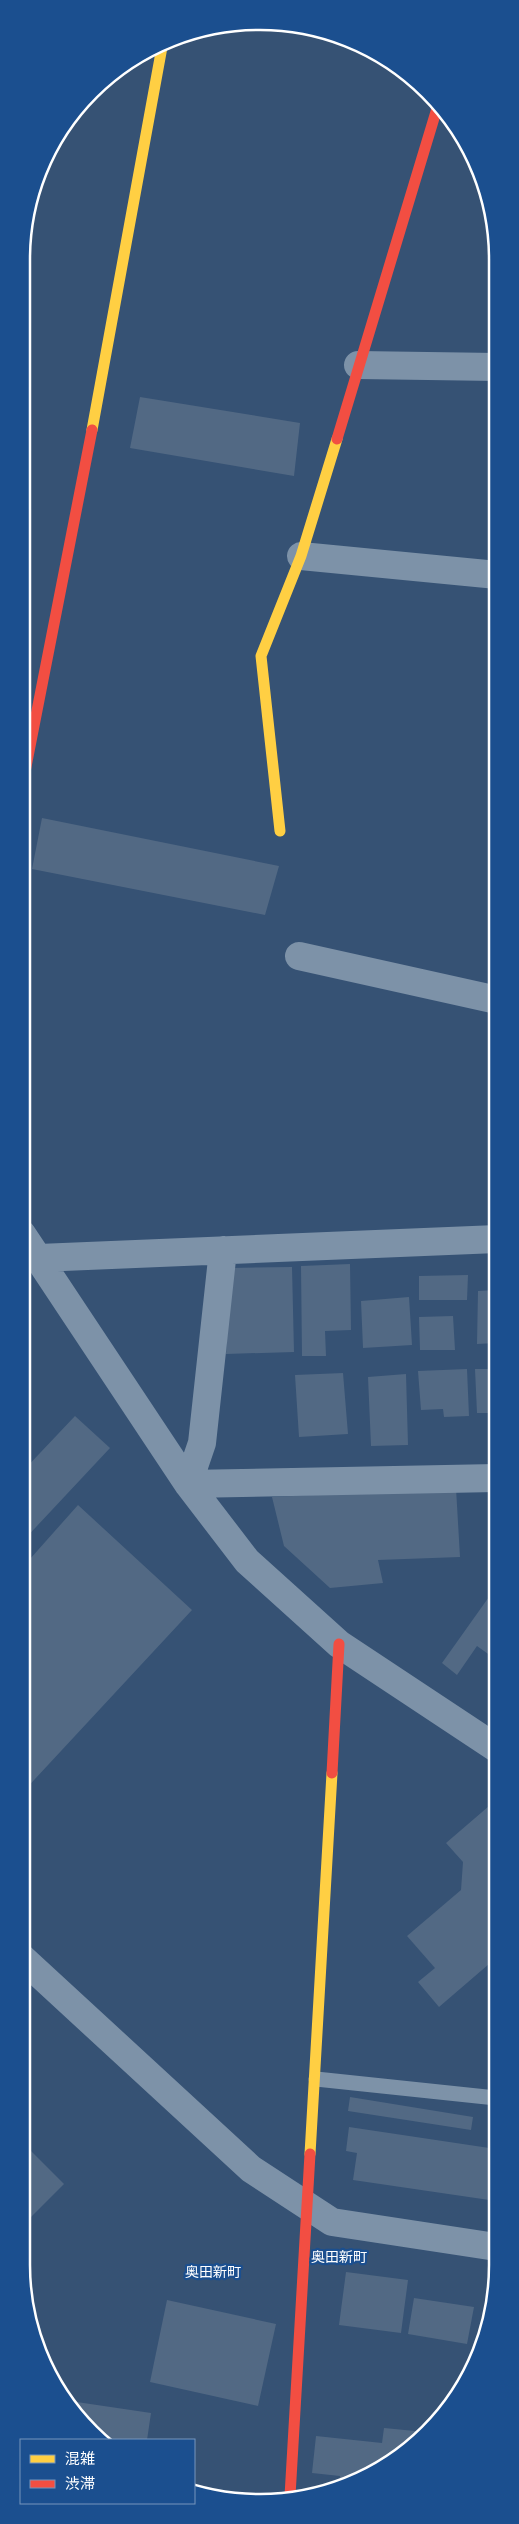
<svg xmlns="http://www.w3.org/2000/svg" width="519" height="2524" font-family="'Titillium Web','Noto Sans JP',sans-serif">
<rect width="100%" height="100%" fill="#365274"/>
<path fill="#526984" d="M140 397 300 423 294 476 130 448Z
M23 631 30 632 27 657 23 656Z
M23 672 29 673 24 701H23Z
M42 818 279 866 265 915 32 869Z
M350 1264 351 1330 325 1331 326 1356H302L301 1266Z
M292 1267 294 1352 226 1354 231 1268Z
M468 1275 467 1300H419V1276Z
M496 1290V1343L477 1344 478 1291Z
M409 1297 412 1345 363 1348 361 1301Z
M453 1316 455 1350H420L419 1317Z
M467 1369 469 1416 444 1417 443 1409 421 1410 418 1371Z
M475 1369H496V1413H477Z
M343 1373 348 1434 299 1437 295 1375Z
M406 1374 408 1445 371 1446 368 1377Z
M75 1416 110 1448 22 1542V1472Z
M456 1488 460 1557 378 1560 383 1583 330 1588 284 1546 272 1497Z
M78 1505 192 1610 22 1793V1568Z
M496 1587V1648L491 1656 477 1646 457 1675 442 1663Z
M496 1800V1958L439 2007 418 1982 435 1968 407 1936 461 1890 463 1862 446 1843Z
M350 2097 473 2117 471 2130 348 2111Z
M349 2127 496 2149V2201L353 2180 357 2153 346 2151Z
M21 2141 64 2184 21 2227Z
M346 2272 408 2280 401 2333 339 2325Z
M493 2277 496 2278V2295L478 2354Z
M414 2298 474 2307 467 2344 408 2334Z
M167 2300 276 2324 258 2406 150 2382Z
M70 2401 151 2413 147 2440H102L91 2433Z
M384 2428 425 2432 416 2444 343 2486H339L340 2476 312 2473 316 2436 382 2443Z"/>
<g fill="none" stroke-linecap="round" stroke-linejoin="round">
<path stroke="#7d92a8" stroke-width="15" d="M316 2079 496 2098"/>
<path stroke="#7d92a8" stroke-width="28" d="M358 365 497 367
M301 556 497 575
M299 956 497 1000
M22 1234 188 1484 247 1561 339 1644 496 1748
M223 1250 202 1443 188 1484 496 1478
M39 1258 497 1239
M22 1958 251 2169 332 2222 496 2247"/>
<path stroke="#ffcf43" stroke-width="11" d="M92 430 162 47
M280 831 261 656 301 556 337 439
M310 2154 332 1773"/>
<path stroke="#f24e42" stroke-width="11" d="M337 439 438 105
M23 782 92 430
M332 1773 339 1644
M290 2496 310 2154"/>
</g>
<g text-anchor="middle" stroke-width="4.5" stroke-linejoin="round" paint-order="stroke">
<g font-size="14" fill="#fff" stroke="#1b4f8f">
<text x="339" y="2262">奥田新町</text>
<text x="213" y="2277">奥田新町</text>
</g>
</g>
<path d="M0 0H519V2524H0ZM259 30H260A229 229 0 0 1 489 259V2265A229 229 0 0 1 260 2494H259A229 229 0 0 1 30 2265V259A229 229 0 0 1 259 30Z" fill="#1b4f8f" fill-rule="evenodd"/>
<path fill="none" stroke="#fff" stroke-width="2.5" d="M259 30H260A229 229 0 0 1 489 259V2265A229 229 0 0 1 260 2494H259A229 229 0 0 1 30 2265V259A229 229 0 0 1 259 30Z"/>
<rect x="20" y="2439" width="175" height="65" fill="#1b4f8f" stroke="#7695bc"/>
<rect x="30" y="2455" width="25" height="8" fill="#ffcf43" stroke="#7695bc"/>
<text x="65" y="2464" font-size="15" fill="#ffffff">混雑</text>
<rect x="30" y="2480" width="25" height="8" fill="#f24e42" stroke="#7695bc"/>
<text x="65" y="2489" font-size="15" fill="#ffffff">渋滞</text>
</svg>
